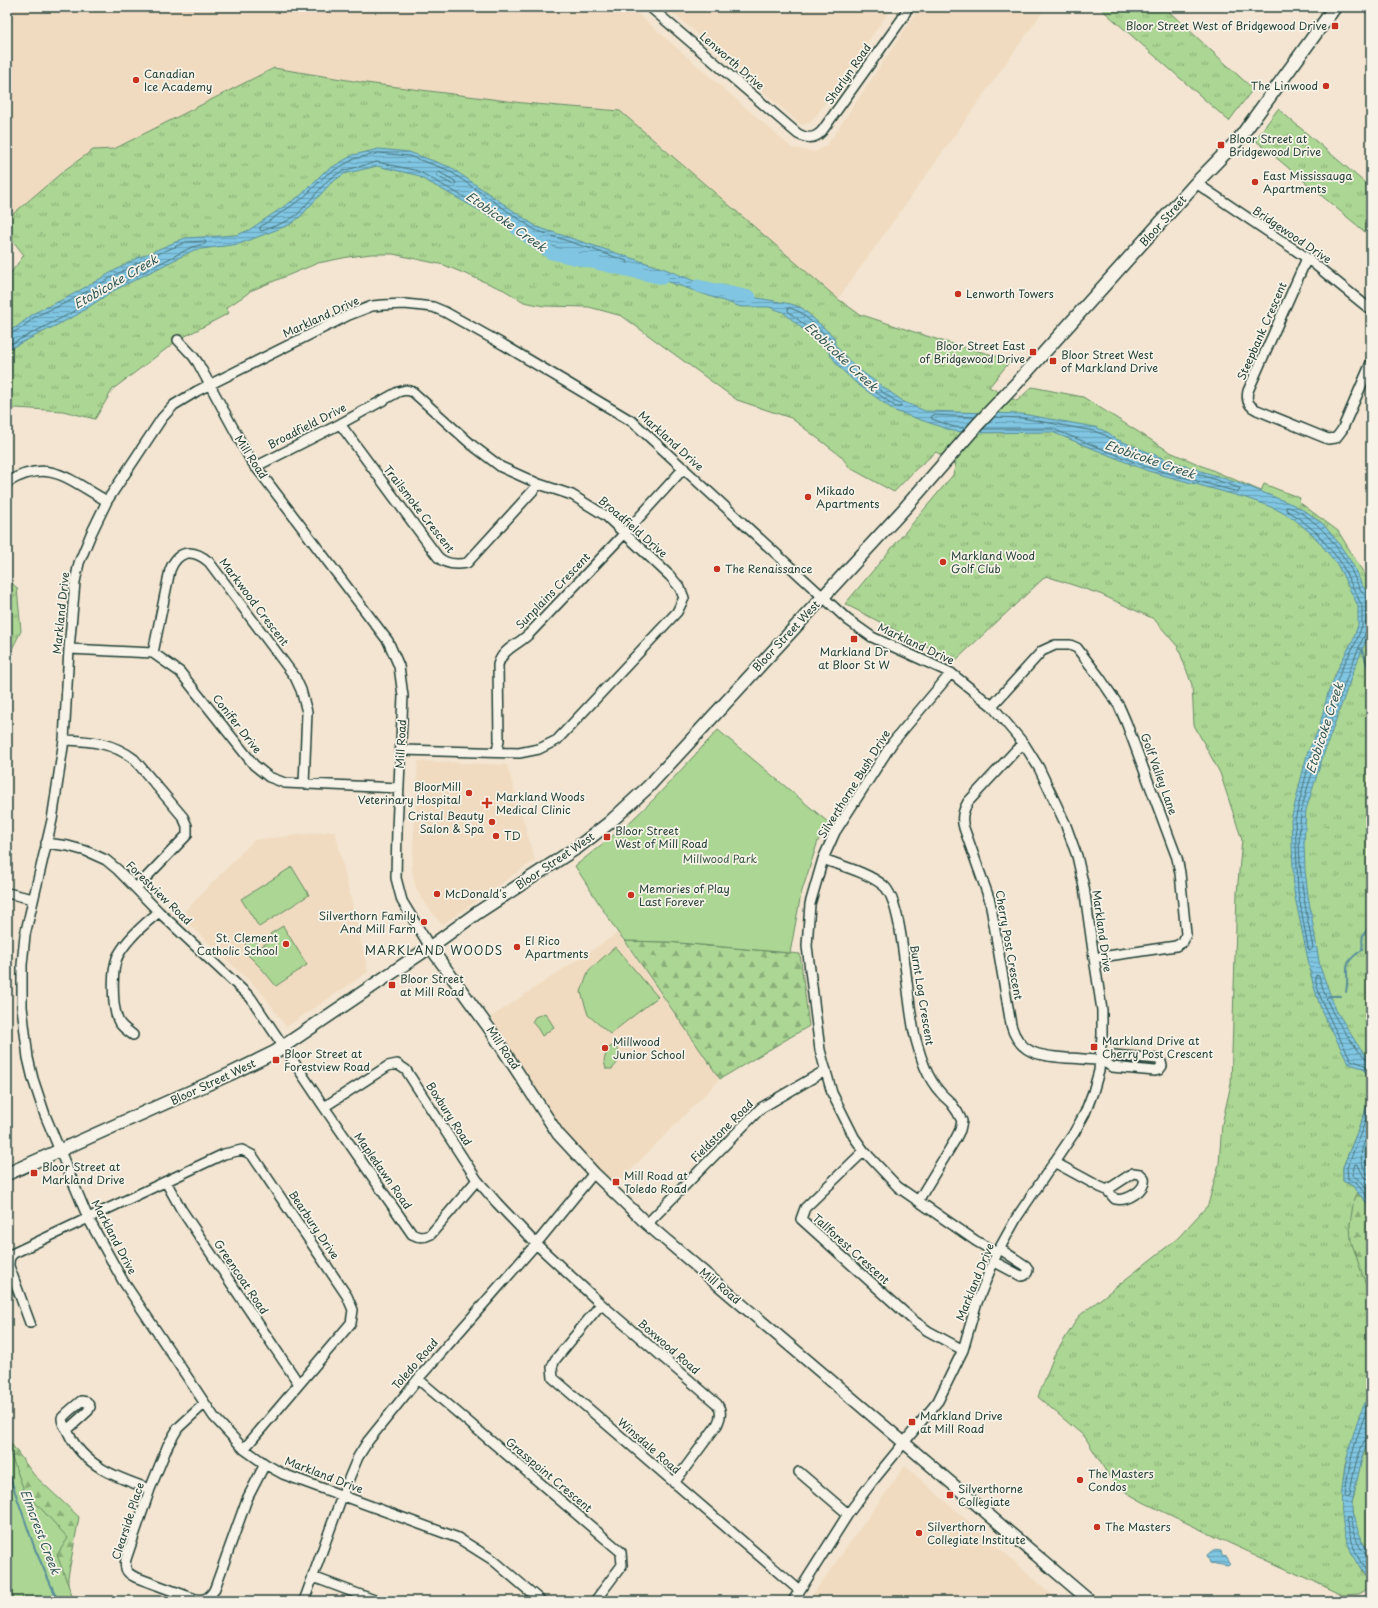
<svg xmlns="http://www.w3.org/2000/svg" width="1378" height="1608" font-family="'Playpen Sans',sans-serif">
<defs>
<pattern id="grass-tufts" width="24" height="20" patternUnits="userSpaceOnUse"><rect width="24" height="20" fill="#acd693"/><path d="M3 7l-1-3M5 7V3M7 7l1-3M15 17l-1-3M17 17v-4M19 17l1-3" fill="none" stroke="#8baf79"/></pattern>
<pattern id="forest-firs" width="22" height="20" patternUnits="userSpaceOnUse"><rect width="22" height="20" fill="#acd693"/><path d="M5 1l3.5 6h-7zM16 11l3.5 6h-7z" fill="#8baf79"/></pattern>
<pattern id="water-rules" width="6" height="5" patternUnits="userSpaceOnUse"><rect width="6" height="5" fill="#80c5e1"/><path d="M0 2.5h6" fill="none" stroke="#68a1b7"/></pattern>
</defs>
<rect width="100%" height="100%" fill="#f3e5d1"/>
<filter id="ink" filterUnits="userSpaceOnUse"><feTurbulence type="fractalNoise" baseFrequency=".025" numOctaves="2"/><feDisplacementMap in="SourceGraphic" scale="8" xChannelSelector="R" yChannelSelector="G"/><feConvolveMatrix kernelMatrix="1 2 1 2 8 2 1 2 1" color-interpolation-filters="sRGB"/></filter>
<g filter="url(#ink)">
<path fill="#f0dbc0" d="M7 7H630L792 148 815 152 827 145 916 13 917 7H1046L838 299 620 111 523 103 366 83 274 68 114 149 93 150 7 219Z
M666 7H891L890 10 814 119 809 123 801 125Z
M418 761 507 765 535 860 442 925 421 898 415 885 412 869Z
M335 831 368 972 286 1027 262 993 180 916 254 840Z
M618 933 720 1079 615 1186 564 1132 491 1017Z
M905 1466 1057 1599 1055 1601H808Z"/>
<path fill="url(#grass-tufts)" stroke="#668a64" d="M1099 7H1164L1253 89 1229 121Z
M274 68 366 83 523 103 620 111 838 299 859 314 942 341 1011 360 989 387 1017 401 1032 387 1083 397 1170 452 1261 491 1264 484 1300 498 1299 502 1338 531 1371 585V1061L1363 1068 1368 1076 1371 1092 1364 1115 1343 1167V1181L1353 1186 1357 1192 1371 1207V1388L1345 1465 1343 1479 1362 1573 1371 1583V1587L1359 1594 1343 1595 1216 1537 1143 1502 1127 1493 1110 1478 1085 1437 1038 1397 1054 1356 1079 1316 1178 1238 1208 1205 1219 1164 1222 1124 1231 1084 1237 893 1242 840 1220 773 1194 725 1192 685 1178 647 1154 619 1100 594 1046 576 955 661 845 604 953 475 956 463 936 452 916 469 894 492 850 468 841 456 791 418 737 400 622 316 589 307 544 306 524 302 504 290 444 265 393 254H371L348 257 318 263 250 291 247 294 226 308 229 313 178 340 113 389 95 419 63 411 16 408 7 412V278L24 255 13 241 10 227 7 224V219L66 169 93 150 114 149Z
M1278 109 1371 188V237L1255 140Z
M7 578 17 588 21 631 9 655 7 668Z"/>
<path fill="url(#forest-firs)" stroke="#668a64" d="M625 941 668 942 800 954 809 1026 720 1079Z
M1357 1192 1371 1207V1300L1351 1241 1350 1224 1354 1198Z
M7 1438 34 1475 79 1517 68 1577V1595L76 1601H48L7 1485Z"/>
<path fill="#acd693" stroke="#668a64" d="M718 730 829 823 818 841 801 894 790 953 668 942 625 941 618 933 575 866 631 821 654 799Z
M292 867 309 895 259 927 241 899Z
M283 926 307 965 276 986 262 969 247 954 252 951 248 949 245 944 248 941H256L257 945 253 951 274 939 270 934Z
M615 947 658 997 610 1034 588 1015 581 992 589 970Z
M545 1013 554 1027 542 1036 538 1029 532 1022 535 1017Z
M612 1046 617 1048C623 1058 619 1061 612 1069H606L604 1061 607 1049Z
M1371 1437V1553C1362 1542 1354 1527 1352 1512 1351 1506 1352 1502 1354 1496 1358 1473 1360 1459 1371 1437Z
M7 1445 24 1490 68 1538 57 1555 74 1601H7Z"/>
<path fill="url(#water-rules)" stroke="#598f9c" d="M379 149 409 152 450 167 537 227 665 269 719 291 791 304 802 308 834 337 835 345 854 366 904 402 925 411 1022 414 1095 427 1109 433 1116 439 1165 459 1247 486 1294 505 1310 514 1323 524 1337 541 1352 563 1362 585 1371 597V629L1355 667 1323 756 1306 810 1304 844 1305 870 1308 895 1320 967 1336 1010 1357 1044 1371 1061V1089L1368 1076 1363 1068 1349 1064 1322 1012 1313 984 1294 892 1291 820 1307 754 1319 728 1328 693 1340 664 1353 640 1358 625V606L1337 564 1313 535 1294 519 1274 508 1246 498 1148 471 1052 432 972 433 953 431 895 411 856 383 839 367 828 351 783 312 769 307H741L634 270 582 261 547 248 416 175 377 166 344 174 331 183 300 217 289 225 239 244 194 250 111 292 77 315 7 350V332L18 326 34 313 68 297 135 259 185 238 237 235 249 230 301 195 324 172 353 155Z
M1371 1092V1137L1365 1152 1367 1166 1371 1174V1207L1357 1192 1353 1186 1343 1181V1167L1364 1115Z
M1371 1388V1437L1363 1454 1352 1503V1513L1359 1533 1364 1544 1371 1553V1583C1329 1534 1339 1479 1357 1422 1361 1410 1367 1400 1371 1388Z
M1213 1550 1221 1551 1222 1556 1227 1557 1230 1564 1228 1566 1210 1563 1207 1555Z"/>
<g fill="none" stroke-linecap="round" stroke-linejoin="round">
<path stroke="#467379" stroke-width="1" d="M379 153 409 156 448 170 535 230 627 261 628 264 626 265 583 257 549 245 418 171 377 162 342 171 328 180 298 214 287 221 262 231 260 230V227L303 198 326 175 354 159Z
M439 172 455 181 456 184 453 185 437 176V174Z
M790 308 800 312 829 338 830 345H828L788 311V309Z
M7 335 20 329 36 316 70 301 137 263 186 242 205 241 206 242 205 244 192 247 110 289 75 311 7 346
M858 375 901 405V407H896L859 380 856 377Z
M965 428 954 427 932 419 931 417 933 415 975 417
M983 429H1053L1149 468 1238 492 1240 490 1239 488 1164 462 1115 443 1107 436 1094 431 1022 418 994 417
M1371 599C1360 598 1354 573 1348 564 1336 545 1322 526 1303 514 1297 511 1292 507 1286 507V510L1296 516 1316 532 1340 561 1362 606V626L1356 642 1343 666 1332 694 1323 729 1311 755 1295 820 1298 891 1308 948 1310 951 1313 948C1305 906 1294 852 1302 809 1308 779 1323 746 1333 717 1343 688 1353 659 1366 632L1371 629
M1371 1062C1363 1061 1336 1020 1332 1011 1326 1000 1323 988 1319 976L1316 975C1312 989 1344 1046 1351 1060L1365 1065 1371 1074
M1371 1107 1347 1168 1348 1179 1356 1183 1371 1201
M1371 1137 1366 1139C1360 1151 1359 1162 1367 1174L1371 1175
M1371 1180 1364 1177 1358 1165 1355 1164 1352 1175 1359 1180 1371 1194
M1371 1400C1358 1430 1348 1463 1345 1496L1347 1498 1350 1496C1352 1476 1356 1457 1366 1439L1371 1437
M1371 1555C1359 1554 1352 1528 1350 1518H1347L1346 1520C1352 1541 1356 1560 1371 1577"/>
<path stroke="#598f9c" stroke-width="2" d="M1360 649 1362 650 1371 675
M1346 992C1351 969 1338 966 1362 950 1364 938 1358 937 1371 927
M1328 996H1341
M7 1469 35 1549 58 1601"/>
<path stroke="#80c5e1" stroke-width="13" d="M516 228 551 253 662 278
M698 286 750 297"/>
<g stroke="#1f3d34" stroke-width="12">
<path id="minor" d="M650 7 798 134C807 139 815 139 822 131L902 19 908 7
M1196 183 1307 258 1371 310
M1307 258 1248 391C1246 400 1248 406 1257 410L1328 439 1336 438 1342 430 1371 363
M178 340 193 356 198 363 250 459 388 641 399 666 403 696 397 829 396 878 402 901 430 947
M340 424 438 557C446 565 456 565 467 563L539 484
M255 467 340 424 398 392 406 390 413 392 472 445 501 467 539 484 572 495 606 516 670 576 680 588 684 598 677 612 557 740 539 749 519 753 401 750
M8 482C50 457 70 481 107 501
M69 649 153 653 180 672 254 765 269 777 285 783 399 788
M153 653 170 570C178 550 193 548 209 562L295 677 301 690 307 712 304 784
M951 673 893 742 835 832 823 859 810 904 807 946 820 1050 832 1093 854 1137 864 1151 898 1187 976 1241 997 1253
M992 706 1042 651 1055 645H1070L1077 648 1100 678 1119 706 1126 722 1177 858 1180 873 1186 934 1183 942 1176 946 1094 958
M64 740C91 741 111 742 134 759L183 817 187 826V835L136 888
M1024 744 1016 750 968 802C963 811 961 818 964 828L990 901 1011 1025C1019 1054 1040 1056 1066 1058 1077 1058 1089 1060 1101 1060
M497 752 499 740 498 665C502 649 518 645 529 634L625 533 684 468
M46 843 68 846 86 851 106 860 118 870 159 912 251 998 324 1107 412 1234C419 1238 424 1238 431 1234L477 1180
M823 859C842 866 869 873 884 886 905 904 906 1008 916 1040 921 1058 927 1078 940 1092 943 1096 947 1099 951 1103 955 1108 959 1114 962 1121L960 1130 955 1140 918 1201
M7 893 33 899
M133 1035C128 1031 120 1026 118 1020 112 1006 111 967 119 954 128 938 144 924 159 912
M1113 1055 1158 1059 1161 1062 1162 1066 1159 1070 1155 1071 1112 1067 1101 1060Z
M324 1107 388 1066 397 1064 406 1070 477 1180 497 1203 536 1244 601 1304 717 1404C722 1411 721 1417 717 1425L674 1483
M864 1151 805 1208 801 1219 914 1321 928 1331 963 1350
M1054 1162 1100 1187 1107 1190 1133 1173 1140 1174 1144 1178C1147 1190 1126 1202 1115 1199L1107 1190
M166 1182 181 1209 299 1384
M647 1224 761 1108 826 1070
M993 1261 1021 1276C1025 1276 1028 1273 1028 1269L1026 1266 1000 1249
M601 1304 555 1360 552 1367 553 1378 799 1590
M30 1323 9 1266C9 1260 9 1257 14 1253L224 1154 242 1150 252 1155 347 1296 353 1310 351 1323 244 1449
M418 1379 621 1552 622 1565 595 1601
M204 1404 178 1428 168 1445 150 1489 126 1559C124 1568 126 1573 135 1577L195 1599C205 1601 211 1597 215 1588L247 1499 265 1464
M67 1430 88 1411 90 1407 87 1402 81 1401 68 1412 62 1418C62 1425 66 1427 68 1432 83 1466 118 1478 150 1489
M799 1472 848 1514
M313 1577 377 1601
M304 1601 345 1488 358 1457 368 1441 418 1379 536 1244 594 1173
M541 1601 493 1560 458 1538 283 1474 265 1464 244 1449 214 1417 123 1281 88 1218 45 1115 33 1079 28 1058 22 1007V965L25 935 52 820 64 740 69 649 75 582 79 563 91 534 107 501 162 418 174 405 197 391 349 315 372 306 383 305 405 304 433 307 445 312 504 345 633 422 848 620 872 637 951 673 992 706 1024 744 1039 768 1065 823 1077 856 1084 887 1094 958 1102 1010V1035L1099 1071 1093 1092 1085 1113 1074 1133 1017 1217 997 1253 976 1305 963 1350 938 1401 872 1482 848 1514 793 1601"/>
</g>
<g stroke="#1f3d34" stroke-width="14">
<path id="tertiary" d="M430 947 489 1028 558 1134 594 1173 647 1224 1090 1601"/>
</g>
<g stroke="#1f3d34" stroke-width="15">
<path id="secondary" d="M7 1174 230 1074 275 1052 430 947 477 913 578 847 609 823 648 787 905 508 978 424 1015 385 1196 183 1239 139 1335 7"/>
</g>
<use href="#minor" stroke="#f7f3e8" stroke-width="9"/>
<use href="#tertiary" stroke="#f7f3e8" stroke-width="11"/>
<use href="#secondary" stroke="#f7f3e8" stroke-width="12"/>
</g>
</g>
<g fill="#c8321e" stroke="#f7f3e8" stroke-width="1.5">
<rect x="1331" y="22" width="8" height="8" rx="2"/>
<circle cx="136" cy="80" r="4"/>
<circle cx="1326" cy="86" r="4"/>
<rect x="1217" y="141" width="8" height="8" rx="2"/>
<circle cx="1255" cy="182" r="4"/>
<circle cx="958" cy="294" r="4"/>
<rect x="1029" y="348" width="8" height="8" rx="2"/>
<rect x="1049" y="357" width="8" height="8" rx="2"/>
<circle cx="808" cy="497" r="4"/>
<circle cx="943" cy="562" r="4"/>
<circle cx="717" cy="569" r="4"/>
<rect x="850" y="635" width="8" height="8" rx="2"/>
<circle cx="469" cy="793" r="4"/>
<path d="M485 797h4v4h4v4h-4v4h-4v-4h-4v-4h4z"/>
<circle cx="492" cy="822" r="4"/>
<circle cx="496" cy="836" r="4"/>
<rect x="603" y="833" width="8" height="8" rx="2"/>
<circle cx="437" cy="894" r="4"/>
<circle cx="631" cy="895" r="4"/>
<circle cx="424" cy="922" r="4"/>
<circle cx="286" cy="944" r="4"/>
<circle cx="517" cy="947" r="4"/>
<rect x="388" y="981" width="8" height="8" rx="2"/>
<rect x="1090" y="1043" width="8" height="8" rx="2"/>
<circle cx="605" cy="1048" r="4"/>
<rect x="272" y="1056" width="8" height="8" rx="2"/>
<rect x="30" y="1169" width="8" height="8" rx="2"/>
<rect x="612" y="1178" width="8" height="8" rx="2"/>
<rect x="908" y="1418" width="8" height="8" rx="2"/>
<circle cx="1080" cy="1480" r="4"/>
<rect x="946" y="1491" width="8" height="8" rx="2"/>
<circle cx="1097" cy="1527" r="4"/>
<circle cx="919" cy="1533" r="4"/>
</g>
<g text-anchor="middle" stroke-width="3.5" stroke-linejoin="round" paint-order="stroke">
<g font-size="11" fill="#1f3d34" stroke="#f7f3e8" text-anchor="start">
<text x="1327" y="30" text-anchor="end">Bloor Street West of Bridgewood Drive</text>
<text x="144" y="78">Canadian<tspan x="144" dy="13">Ice Academy</tspan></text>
<text x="1318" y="90" text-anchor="end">The Linwood</text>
<text x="1229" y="143">Bloor Street at<tspan x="1229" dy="13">Bridgewood Drive</tspan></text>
<text x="1263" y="180">East Mississauga<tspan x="1263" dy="13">Apartments</tspan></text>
<text x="966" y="298">Lenworth Towers</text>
<text x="1025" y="350" text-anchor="end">Bloor Street East<tspan x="1025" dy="13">of Bridgewood Drive</tspan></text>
<text x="1061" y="359">Bloor Street West<tspan x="1061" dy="13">of Markland Drive</tspan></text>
<text x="816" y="495">Mikado<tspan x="816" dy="13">Apartments</tspan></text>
<text x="951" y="560">Markland Wood<tspan x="951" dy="13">Golf Club</tspan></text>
<text x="725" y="573">The Renaissance</text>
<text x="854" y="656" text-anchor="middle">Markland Dr<tspan x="854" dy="13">at Bloor St W</tspan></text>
<text x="461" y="791" text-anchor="end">BloorMill<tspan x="461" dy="13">Veterinary Hospital</tspan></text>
<text x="496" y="801">Markland Woods<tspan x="496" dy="13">Medical Clinic</tspan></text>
<text x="484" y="820" text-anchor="end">Cristal Beauty<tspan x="484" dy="13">Salon &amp; Spa</tspan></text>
<text x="615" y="835">Bloor Street<tspan x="615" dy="13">West of Mill Road</tspan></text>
<text x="504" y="840">TD</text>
<text x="639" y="893">Memories of Play<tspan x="639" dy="13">Last Forever</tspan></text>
<text x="445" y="898">McDonald's</text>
<text x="416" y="920" text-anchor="end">Silverthorn Family<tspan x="416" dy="13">And Mill Farm</tspan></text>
<text x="278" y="942" text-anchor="end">St. Clement<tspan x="278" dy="13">Catholic School</tspan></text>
<text x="525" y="945">El Rico<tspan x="525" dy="13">Apartments</tspan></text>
<text x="400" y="983">Bloor Street<tspan x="400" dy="13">at Mill Road</tspan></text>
<text x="1102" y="1045">Markland Drive at<tspan x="1102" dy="13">Cherry Post Crescent</tspan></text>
<text x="613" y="1046">Millwood<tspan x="613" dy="13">Junior School</tspan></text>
<text x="284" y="1058">Bloor Street at<tspan x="284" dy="13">Forestview Road</tspan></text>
<text x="42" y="1171">Bloor Street at<tspan x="42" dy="13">Markland Drive</tspan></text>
<text x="624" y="1180">Mill Road at<tspan x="624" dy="13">Toledo Road</tspan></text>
<text x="920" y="1420">Markland Drive<tspan x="920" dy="13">at Mill Road</tspan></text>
<text x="1088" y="1478">The Masters<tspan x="1088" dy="13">Condos</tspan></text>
<text x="958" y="1493">Silverthorne<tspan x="958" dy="13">Collegiate</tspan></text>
<text x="927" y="1531">Silverthorn<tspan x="927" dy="13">Collegiate Institute</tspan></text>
<text x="1105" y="1531">The Masters</text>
</g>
<g font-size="11" fill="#1f3d34" stroke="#f7f3e8">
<text transform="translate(732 61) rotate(41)" y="4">Lenworth Drive</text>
<text transform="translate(848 74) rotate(-55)" y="4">Sharlyn Road</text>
<text transform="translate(1163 221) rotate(-48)" y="4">Bloor Street</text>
<text transform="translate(1292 235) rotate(34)" y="4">Bridgewood Drive</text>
<text transform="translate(321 317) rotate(-25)" y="4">Markland Drive</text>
<text transform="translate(1262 331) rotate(-66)" y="4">Steepbank Crescent</text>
<text transform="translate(307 426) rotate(-27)" y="4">Broadfield Drive</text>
<text transform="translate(671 441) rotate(42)" y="4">Markland Drive</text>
<text transform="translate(251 457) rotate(57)" y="4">Mill Road</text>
<text transform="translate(419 509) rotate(52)" y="4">Trailsmoke Crescent</text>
<text transform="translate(633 527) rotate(41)" y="4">Broadfield Drive</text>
<text transform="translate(553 591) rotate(-46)" y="4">Sunplains Crescent</text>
<text transform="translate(254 602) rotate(53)" y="4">Markwood Crescent</text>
<text transform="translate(61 613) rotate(-84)" y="4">Markland Drive</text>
<text transform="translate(786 636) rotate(-47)" y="4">Bloor Street West</text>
<text transform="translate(916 644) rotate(25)" y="4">Markland Drive</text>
<text transform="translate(237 724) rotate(52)" y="4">Conifer Drive</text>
<text transform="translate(401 744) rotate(-87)" y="4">Mill Road</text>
<text transform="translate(1159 774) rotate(70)" y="4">Golf Valley Lane</text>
<text transform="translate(854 784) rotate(-58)" y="4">Silverthorne Bush Drive</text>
<text transform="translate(555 861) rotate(-34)" y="4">Bloor Street West</text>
<text transform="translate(159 893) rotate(44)" y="4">Forestview Road</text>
<text transform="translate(1102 931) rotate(82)" y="4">Markland Drive</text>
<text transform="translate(1009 945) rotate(80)" y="4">Cherry Post Crescent</text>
<text transform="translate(922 995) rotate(81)" y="4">Burnt Log Crescent</text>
<text transform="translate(503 1048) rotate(56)" y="4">Mill Road</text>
<text transform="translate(213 1082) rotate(-25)" y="4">Bloor Street West</text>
<text transform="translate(449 1114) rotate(57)" y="4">Boxbury Road</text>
<text transform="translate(722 1131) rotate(-45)" y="4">Fieldstone Road</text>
<text transform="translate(383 1171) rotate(55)" y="4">Mapledawn Road</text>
<text transform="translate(314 1225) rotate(56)" y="4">Bearbury Drive</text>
<text transform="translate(114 1237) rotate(62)" y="4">Markland Drive</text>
<text transform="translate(851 1249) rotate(42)" y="4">Tallforest Crescent</text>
<text transform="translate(241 1277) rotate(56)" y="4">Greencoat Road</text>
<text transform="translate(975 1282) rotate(-68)" y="4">Markland Drive</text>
<text transform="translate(720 1286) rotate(40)" y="4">Mill Road</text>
<text transform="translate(669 1347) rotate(41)" y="4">Boxwood Road</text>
<text transform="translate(415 1364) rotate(-49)" y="4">Toledo Road</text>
<text transform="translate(649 1446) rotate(41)" y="4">Winsdale Road</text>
<text transform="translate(324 1475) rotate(21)" y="4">Markland Drive</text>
<text transform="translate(549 1475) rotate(40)" y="4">Grasspoint Crescent</text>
<text transform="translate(128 1521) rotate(-72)" y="4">Clearside Place</text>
</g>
<g font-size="11" fill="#3b5c47" stroke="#f7f3e8">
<text x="720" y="863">Millwood Park</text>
</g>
<g font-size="12" font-style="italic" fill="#325857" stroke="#f7f3e8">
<text transform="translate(506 222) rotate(35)" y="4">Etobicoke Creek</text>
<text transform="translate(116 282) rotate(-30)" y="4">Etobicoke Creek</text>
<text transform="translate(841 357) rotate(43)" y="4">Etobicoke Creek</text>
<text transform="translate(1150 460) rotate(19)" y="4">Etobicoke Creek</text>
<text transform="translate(1325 728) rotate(-72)" y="4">Etobicoke Creek</text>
<text transform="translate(40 1532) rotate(69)" y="4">Elmcrest Creek</text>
</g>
<g font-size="12" letter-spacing="1" fill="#1f3d34" stroke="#f7f3e8">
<text x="434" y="955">MARKLAND WOODS</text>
</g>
</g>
<rect width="1378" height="1608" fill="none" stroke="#f7f3e8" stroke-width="24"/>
<rect x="12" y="12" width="1354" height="1584" fill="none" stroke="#1f3d34" stroke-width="1.5" filter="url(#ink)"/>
</svg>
